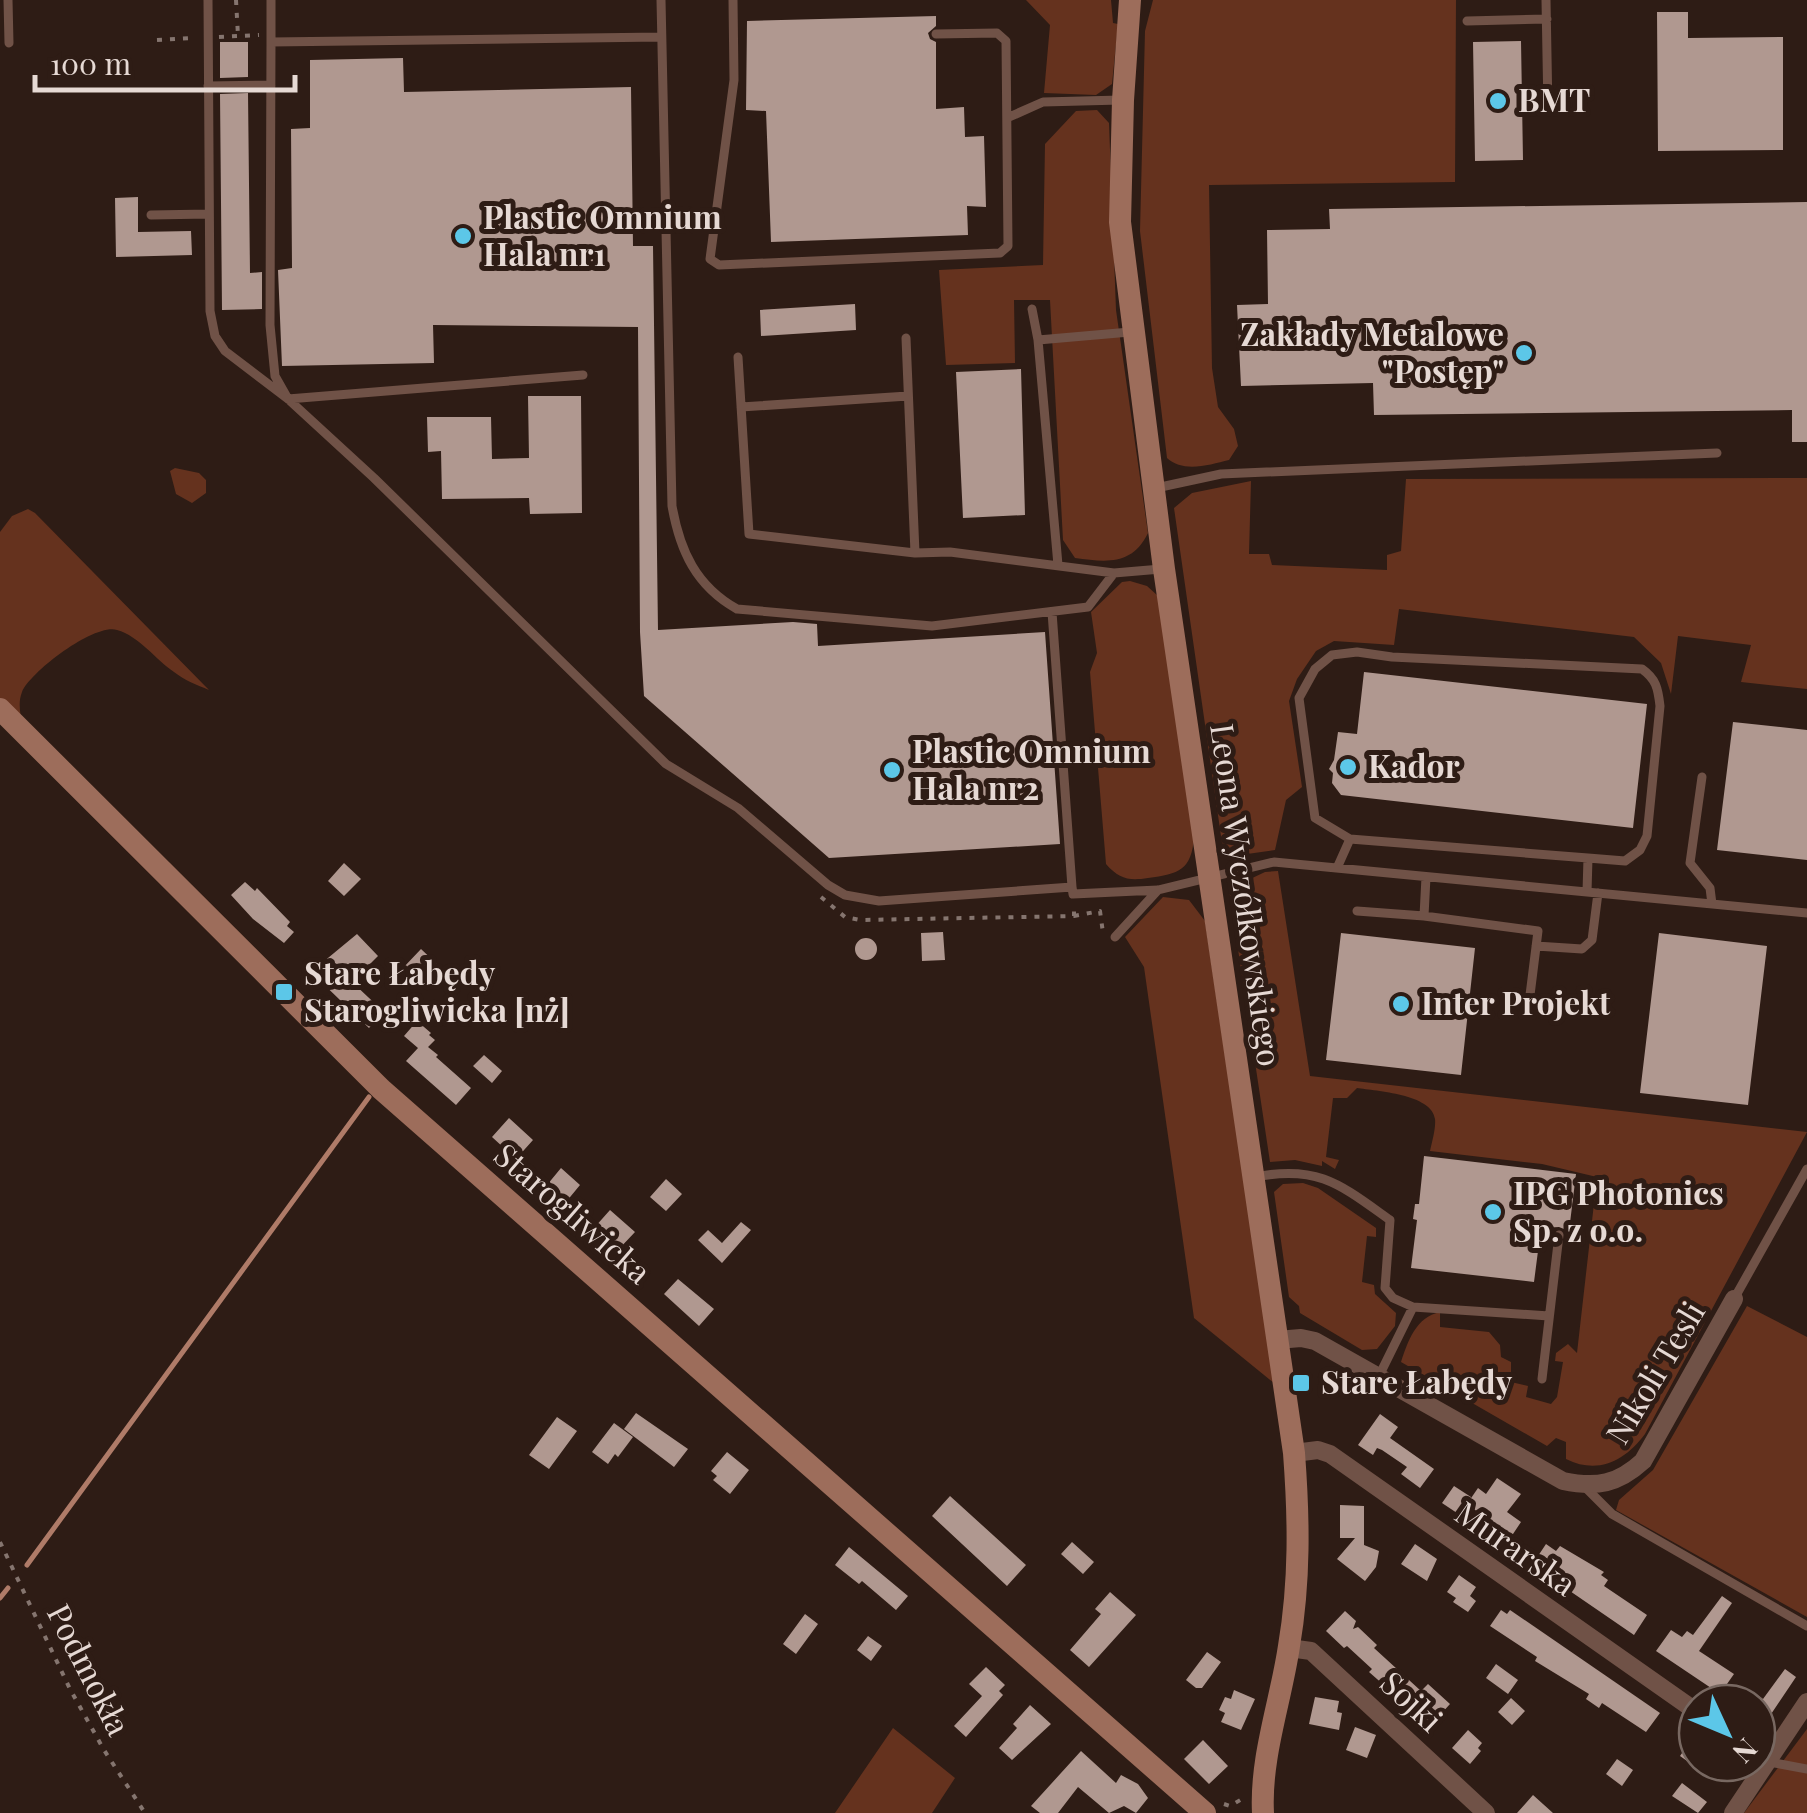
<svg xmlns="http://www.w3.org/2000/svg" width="1807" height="1813" font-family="'Playfair Display',serif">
<rect width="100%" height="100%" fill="#2e1c15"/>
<path fill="#65321e" d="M1026 0H1111L1113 23 1118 24 1112 84 1096 95 1044 93 1050 25Z
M1153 0H1456L1455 182 1209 185 1212 368 1218 407 1234 429 1238 446 1229 460C1209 465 1183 473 1167 458L1140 231 1145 31Z
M1097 110 1109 123 1116 310 1148 533C1132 566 1106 562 1075 558L1063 540 1050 300H1014L1015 363 946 365 939 270 1043 265 1045 144 1076 111Z
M175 468 199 473 206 480V493L192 503 176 494 170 471Z
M1807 478V689L1741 682 1751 645 1678 636 1671 694 1661 663 1634 637 1399 609 1394 645 1334 641 1316 651 1297 679 1289 701 1302 787 1286 800 1275 850 1240 855 1222 843 1174 508 1192 493 1251 481 1249 554H1269L1272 565 1387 570V555L1401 551 1406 479Z
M28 509 35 513 209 690C197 685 184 680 174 672 156 660 139 636 117 630 95 623 31 671 22 692 18 702 20 712 22 723L0 709V532L12 516Z
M1130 581 1147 586 1158 596 1194 836C1192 870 1179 874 1148 878 1129 881 1119 879 1106 864L1090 672 1097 653 1091 612 1122 582Z
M1278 871 1310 1076 1807 1132 1645 1434C1625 1461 1598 1475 1566 1459V1442L1556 1438 1547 1446 1401 1362C1408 1341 1416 1317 1440 1312V1327L1489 1332 1500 1345 1501 1357 1511 1362V1382L1528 1386 1526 1397 1551 1404 1557 1397 1563 1362 1555 1361 1556 1353 1568 1344 1577 1353 1597 1177 1542 1164 1430 1151C1432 1142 1436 1128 1435 1119 1432 1094 1376 1091 1357 1088L1347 1098H1333L1326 1157 1339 1160 1335 1169 1322 1161V1166L1295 1160 1270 1162 1229 889 1265 872Z
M1163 897 1189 900 1205 921 1274 1383 1194 1318 1144 967 1125 937Z
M1303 1183 1318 1188 1376 1228V1237L1367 1236 1362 1282 1374 1285 1375 1294 1396 1313 1395 1326 1377 1349 1362 1350 1300 1313 1299 1306 1289 1297 1274 1192 1283 1184Z
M1747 1306 1807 1337V1617L1616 1510 1619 1500 1653 1470Z
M893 1728 955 1778 932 1813H835Z
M1807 1729V1813H1744Z"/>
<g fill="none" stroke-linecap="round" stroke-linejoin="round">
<path stroke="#af7b68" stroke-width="5" d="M27 1565 369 1097
M0 1598 8 1588"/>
</g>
<path fill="#b09890" d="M1657 12H1688V38L1783 37V150L1658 151Z
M936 16V26L928 33 930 39 936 42V109L964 107 965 137 984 136 986 207 967 206 968 235 771 242 766 111 746 110 747 21Z
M1521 41 1523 160 1475 161 1473 42Z
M220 42H248V77L220 78Z
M403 58 404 92 631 87 633 246H653L658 630 793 622 817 624 818 646 1045 632 1060 844 829 858 644 696 640 632 638 327 433 325 434 363 282 366 278 270 292 268 291 129 310 128V60Z
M248 93 250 273 262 272V309L222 310 220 94Z
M138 197V232L191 231 192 255 116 257 115 198Z
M1807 202V442H1792V410L1374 415 1373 383 1241 386 1237 305 1268 304 1267 230 1330 229 1329 209Z
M855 304 856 330 761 336 760 310Z
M1021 369 1025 515 963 518 956 372Z
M528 396H581L582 513 530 514 529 498 442 499 441 451 428 452 427 417H491L492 459 529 458Z
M1364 672 1647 704 1633 828 1341 795 1332 783 1333 773 1329 769 1334 760 1338 732 1357 734Z
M1733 722 1807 730V860L1717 850Z
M344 863 361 879 344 896 328 881Z
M245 882 255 891 257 888 290 922 287 926 294 932 284 943 253 919 231 895Z
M943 932 945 960 922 961 921 933Z
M1341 933 1475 948 1461 1075 1326 1060Z
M1659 933 1767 946 1748 1105 1640 1093Z
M357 934 378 956 352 982 384 1012 369 1028 311 972Z
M855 949a11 11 0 1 1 22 0a11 11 0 1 1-22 0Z
M421 949 441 968 423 986 403 968Z
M417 1021 431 1033 429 1035 435 1040 428 1047 438 1055 436 1057 471 1088 456 1105 406 1061 418 1048 404 1036Z
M484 1055 502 1071 492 1083 473 1066Z
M509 1118 533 1140 516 1159 492 1137Z
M1424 1156 1576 1174 1569 1231 1559 1227 1541 1228 1534 1282 1411 1268 1417 1220 1413 1219 1415 1204H1419Z
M561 1168 580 1185 566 1202 547 1185Z
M666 1179 682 1194 666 1211 650 1197Z
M610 1210 635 1232 618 1250 594 1228Z
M741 1222 751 1230 722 1263 698 1240 708 1230 722 1243Z
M678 1279 714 1309 699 1326 664 1294Z
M636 1413 688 1449 674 1467 624 1429Z
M1380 1414 1398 1427 1390 1438 1434 1469 1420 1488 1401 1474 1407 1467 1382 1450 1377 1448 1373 1455 1358 1445Z
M557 1417 577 1431 549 1469 529 1455Z
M614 1423 633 1437 618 1457 615 1454 608 1464 592 1452Z
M727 1452 749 1470 730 1494 713 1480 717 1476 711 1471Z
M1497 1478 1521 1494 1507 1512 1521 1522 1505 1546 1483 1531 1490 1521 1467 1504 1478 1488 1486 1494Z
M1454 1486 1471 1497 1460 1515 1442 1503Z
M950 1496 1026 1565 1007 1586 932 1516Z
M1340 1505 1364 1506V1545L1379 1551 1376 1567 1365 1581 1337 1559 1355 1538H1340Z
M1072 1542 1094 1562 1083 1574 1061 1554Z
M1415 1544 1437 1559 1427 1581 1401 1564Z
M1546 1544 1556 1551 1560 1546 1604 1572 1601 1575 1608 1580 1604 1586 1647 1615 1634 1635 1532 1565Z
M849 1547 908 1596 896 1610 862 1581 859 1584 835 1565Z
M1459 1575 1476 1587 1470 1596 1476 1601 1468 1612 1453 1602 1456 1598 1447 1592Z
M1110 1592 1136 1615 1089 1667 1070 1650 1101 1614 1095 1609Z
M1722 1596 1732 1603 1699 1651 1734 1674 1720 1694 1656 1651 1671 1630 1682 1637 1687 1631 1693 1635Z
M1501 1610 1507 1614 1510 1610 1660 1713 1646 1732 1602 1703 1599 1708 1586 1699 1589 1694 1535 1661 1537 1657 1490 1626Z
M1345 1611 1356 1621 1353 1629 1358 1627 1377 1645 1374 1648 1421 1691 1428 1684 1450 1704 1430 1726 1377 1679 1369 1672 1372 1669 1347 1646 1344 1648 1326 1631Z
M805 1614 818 1624 796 1654 783 1644Z
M868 1636 882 1646 871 1661 857 1650Z
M1207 1652 1221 1662 1202 1688H1196L1186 1680Z
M1496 1664 1518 1680 1508 1694 1486 1678Z
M986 1667 1005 1685 999 1691 1003 1695 966 1737 954 1726 982 1696 969 1684Z
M1785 1669 1796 1677 1757 1735V1695L1763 1699Z
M1234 1690 1255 1699 1241 1730 1221 1722 1225 1713 1219 1710 1225 1697 1231 1699Z
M1315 1697 1339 1701 1337 1712 1342 1713 1339 1730 1309 1724Z
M1511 1698 1525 1711 1512 1725 1498 1712Z
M1030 1705 1051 1724 1012 1760 999 1748 1017 1728 1013 1724Z
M1355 1727 1376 1735 1367 1758 1346 1750Z
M1468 1730 1482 1743 1478 1748 1481 1751 1470 1764 1452 1748Z
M1697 1731V1768L1680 1756Z
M1203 1740 1228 1766 1209 1784 1184 1759Z
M1081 1751 1116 1783 1121 1775 1138 1784 1148 1798 1136 1813 1124 1806 1109 1813 1078 1787 1058 1813H1040L1031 1806Z
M1617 1759 1633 1770 1622 1786 1606 1774Z
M1682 1783 1707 1802 1698 1813 1672 1796Z
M1533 1795 1553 1813H1517Z"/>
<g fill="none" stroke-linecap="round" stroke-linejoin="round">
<path stroke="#85756f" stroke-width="4" stroke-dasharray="5 8" stroke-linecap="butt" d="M236 0 238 36
M219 37 259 35
M157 40 194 38
M821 897 845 917 860 920 1074 916V905
M1074 916 1100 911 1103 933
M0 1542 70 1689 104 1750 145 1813
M1224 1804 1230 1806 1242 1799"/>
<path stroke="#705247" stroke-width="9" d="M8 0 9 43
M208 0 210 311 215 336 225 351 288 399 374 478 666 764 738 808 828 885 845 895 879 901 1072 887 1073 894 1158 890 1274 862 1807 913
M271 0V42L661 37
M661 0 672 506C680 551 696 586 737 609L932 626 1088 607 1114 573
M733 0 734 80 710 259 719 265 1000 253 1008 246 1006 41 997 33 936 34
M1546 0 1548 111
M1467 21 1547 19
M271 42 270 325 275 376 288 399 583 375
M208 86 271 85
M1007 118 1043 102 1121 100
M151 215 209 214
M1032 309 1038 340 1058 565
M906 338 915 553
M1038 340 1130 332
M738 357 749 534 915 553 950 552 1114 573 1161 569
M741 407 908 396
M1156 488 1221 474 1717 453
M1052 612 1072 887
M1702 777 1690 863 1710 888 1712 904
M1337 868 1350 839
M1587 892 1588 858 1350 839 1315 818 1299 698 1315 669 1332 655 1357 652 1392 657 1642 669C1656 679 1658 688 1660 706L1647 836 1640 850 1625 861 1588 858
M1357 911 1424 916 1426 877
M1424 916 1538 931 1528 1011
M1115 937 1158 890
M1536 946 1582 949 1592 940 1598 893
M1256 1177C1318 1164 1342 1186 1390 1220L1385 1288 1393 1298 1413 1307
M1734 1299 1807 1169
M1379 1376 1413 1307 1549 1316
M1542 1379 1559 1235
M1585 1487 1612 1514 1807 1626
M1769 1762 1807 1769"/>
<path stroke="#705247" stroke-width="18" d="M1277 1340 1301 1338 1315 1341 1563 1481C1597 1488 1618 1484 1643 1461L1734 1299
M1294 1453 1318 1450 1330 1454 1697 1712
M1289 1648 1311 1651 1486 1813
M1733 1813 1807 1702"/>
<path stroke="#9d6d5b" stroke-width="22" d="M1130 0 1123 100 1120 222 1164 569 1294 1453C1299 1519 1300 1581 1289 1646 1281 1701 1260 1757 1263 1813
M0 709 381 1089 1205 1813"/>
</g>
<g fill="#5cc7e8" stroke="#2e1c15" stroke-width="4">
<circle cx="1498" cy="101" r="10"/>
<circle cx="463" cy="236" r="10"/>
<circle cx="1524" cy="353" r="10"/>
<circle cx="1348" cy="767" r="10"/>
<circle cx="892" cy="770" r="10"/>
<rect x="274" y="982" width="20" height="20" rx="5"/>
<circle cx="1401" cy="1004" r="10"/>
<circle cx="1493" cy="1212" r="10"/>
<rect x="1291" y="1373" width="20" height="20" rx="5"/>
</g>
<g text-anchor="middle" stroke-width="10" stroke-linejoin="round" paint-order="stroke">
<g font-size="32" font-weight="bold" fill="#e6d9d4" stroke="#2e1c15" text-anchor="start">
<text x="1518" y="112">BMT</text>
<text x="483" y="229">Plastic Omnium<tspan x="483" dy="37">Hala nr1</tspan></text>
<text x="1504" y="346" text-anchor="end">Zakłady Metalowe<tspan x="1504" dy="37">"Postęp"</tspan></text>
<text x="912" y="763">Plastic Omnium<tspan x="912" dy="37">Hala nr2</tspan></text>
<text x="1368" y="778">Kador</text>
<text x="304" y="985">Stare Łabędy<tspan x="304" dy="37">Starogliwicka [nż]</tspan></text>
<text x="1421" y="1015">Inter Projekt</text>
<text x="1513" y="1205">IPG Photonics<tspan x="1513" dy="37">Sp. z o.o.</tspan></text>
<text x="1321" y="1394">Stare Łabędy</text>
</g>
<g font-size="32" fill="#e6d9d4" stroke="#2e1c15">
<text transform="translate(1245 895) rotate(82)" y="11">Leona Wyczółkowskiego</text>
<text transform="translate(572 1214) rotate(41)" y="11">Starogliwicka</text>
<text transform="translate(1656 1373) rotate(-59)" y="11">Nikoli Tesli</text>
<text transform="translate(1515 1549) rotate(35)" y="11">Murarska</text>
<text transform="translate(88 1670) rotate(63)" y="11">Podmokła</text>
<text transform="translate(1411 1702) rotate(43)" y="11">Sojki</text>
</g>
</g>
<g transform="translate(1727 1733) rotate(134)"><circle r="48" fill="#2e1c15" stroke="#786861" stroke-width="2.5"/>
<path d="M0-8L18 38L0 25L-18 38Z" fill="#5cc7e8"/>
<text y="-15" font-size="28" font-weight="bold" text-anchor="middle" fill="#e6d9d4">N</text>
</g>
<path d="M35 75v15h260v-15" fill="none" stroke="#e6d9d4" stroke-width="5"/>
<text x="50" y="75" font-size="30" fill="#e6d9d4" stroke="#2e1c15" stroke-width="8" paint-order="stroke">100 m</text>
</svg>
